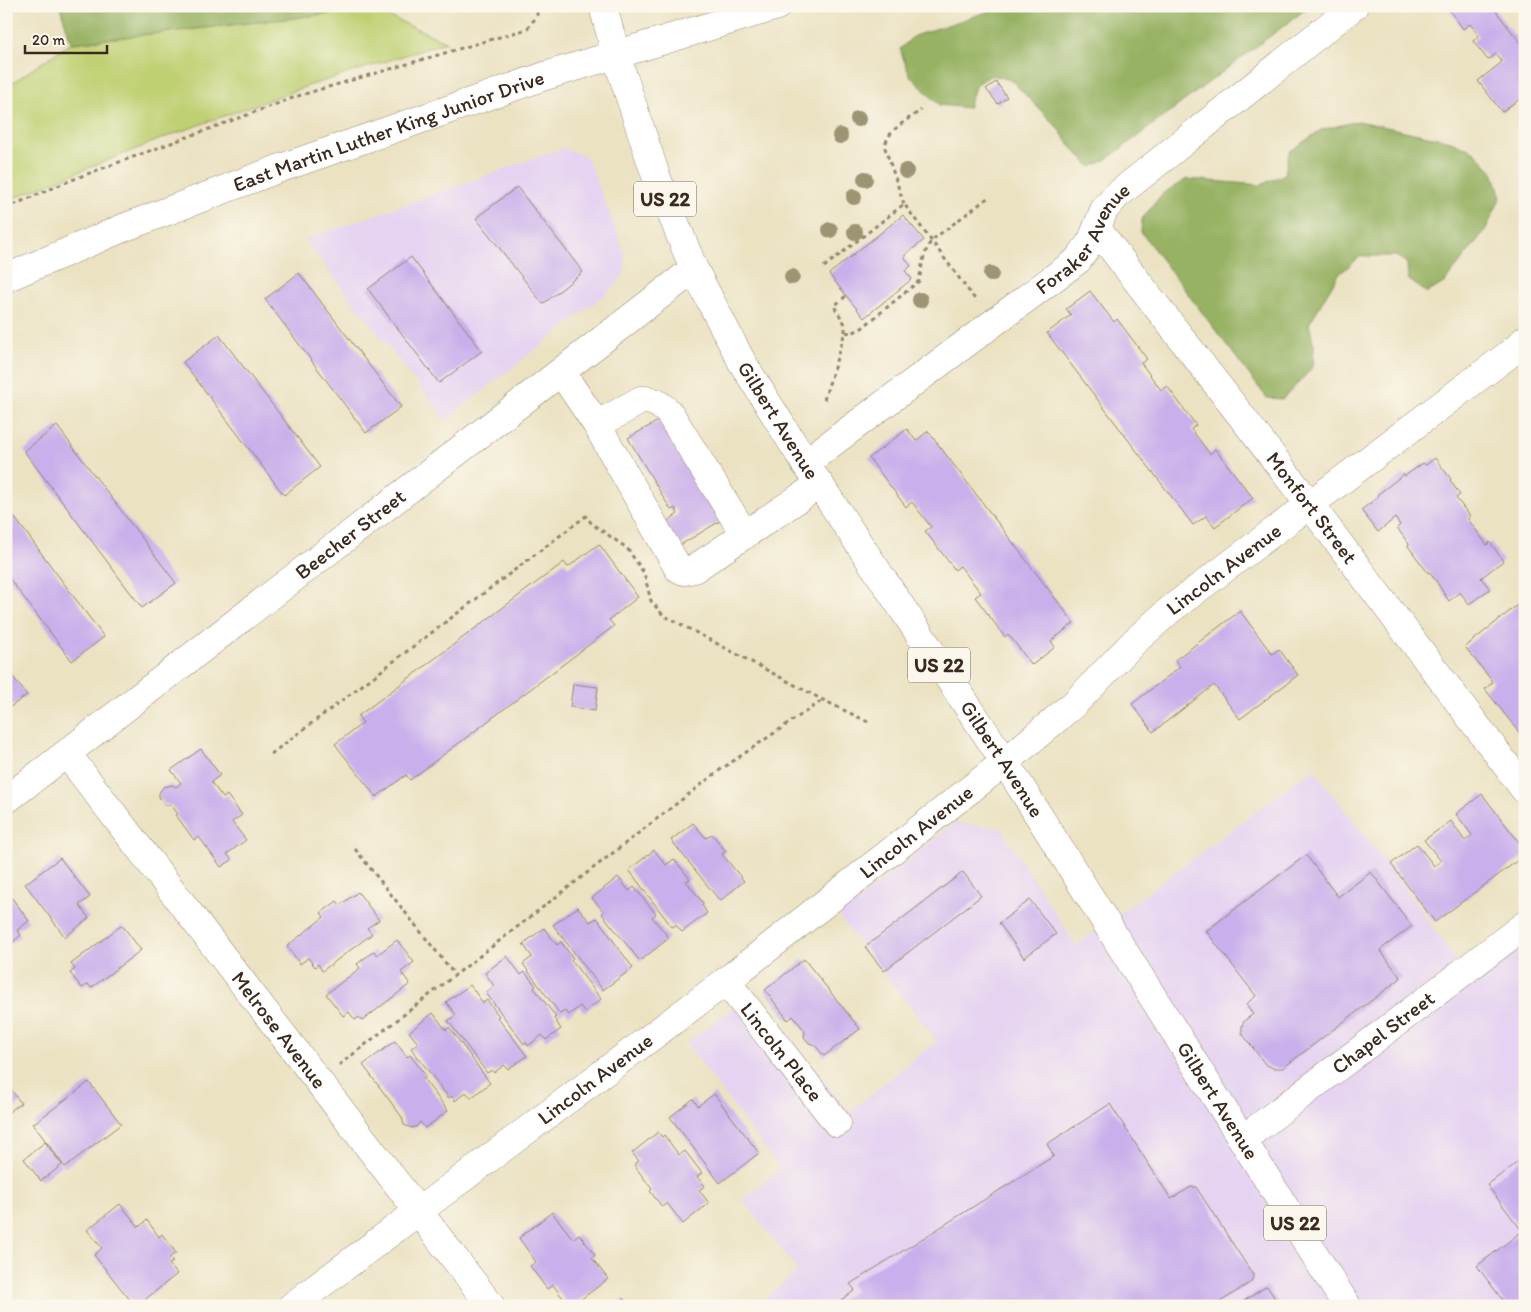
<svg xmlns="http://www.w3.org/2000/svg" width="1531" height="1312" font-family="Itim,sans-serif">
<rect width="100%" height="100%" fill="#fbf7ec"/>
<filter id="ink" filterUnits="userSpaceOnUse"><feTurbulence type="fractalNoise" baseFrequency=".02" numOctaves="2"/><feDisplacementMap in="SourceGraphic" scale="10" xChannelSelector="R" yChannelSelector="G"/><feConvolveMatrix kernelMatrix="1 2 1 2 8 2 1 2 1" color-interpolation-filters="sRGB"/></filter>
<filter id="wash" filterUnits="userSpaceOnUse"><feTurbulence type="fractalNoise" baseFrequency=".0096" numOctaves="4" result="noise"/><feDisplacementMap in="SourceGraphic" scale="20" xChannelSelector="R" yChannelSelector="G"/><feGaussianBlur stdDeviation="1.12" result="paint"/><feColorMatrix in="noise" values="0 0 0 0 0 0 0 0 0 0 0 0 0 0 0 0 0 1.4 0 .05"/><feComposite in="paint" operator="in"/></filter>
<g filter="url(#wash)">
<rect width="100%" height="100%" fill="#ebe2c2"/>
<path fill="#e5d3f1" d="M564 148 587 157 625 254V270L616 286 446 420 305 240Z
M1313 769 1389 866 1464 971 1525 925V1306H756L798 1271 743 1200 780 1169 686 1043 755 992 849 1112 937 1041 838 915 955 823 1001 828 1076 946Z"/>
<path fill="#bfd072" stroke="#7d7d48" d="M372 9 447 42 308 86 171 135 6 201V87L71 43Z"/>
<path fill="#97b264" stroke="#696e41" d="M60 6H371L372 9 71 43Z
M1005 6H1310L1106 160 1091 167 1072 148 1057 127 1011 80 992 75 976 84 968 108 939 105 910 76 900 49 914 36Z
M1358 121 1451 141 1475 152 1493 172 1501 197 1486 229 1445 282 1427 293 1408 279 1407 263 1396 256H1361L1338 275 1309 324 1314 346 1313 367 1283 399 1267 398 1141 232 1142 219 1162 194 1187 179 1261 185 1285 174 1289 152 1321 130Z"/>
<g id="blocks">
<path fill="#c9afeb" d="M1455 6H1492L1525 49V95L1502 112 1478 81 1502 62 1496 54 1488 60 1473 41 1479 36 1470 24 1463 29 1450 11Z
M996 82 1007 97 998 104 986 89Z
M517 187 583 272 543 304 476 218Z
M903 215 924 240 905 255V258L911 266 905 271 912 279 864 318 829 274Z
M411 257 482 351 439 383 368 289Z
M299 273 401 407 366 433 265 299Z
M1090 291 1114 322 1117 319 1147 359 1141 363 1161 390 1167 386 1196 425 1191 429 1210 454 1215 449 1253 498 1215 527 1206 516 1193 525 1047 333 1071 315 1066 309Z
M219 335 320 467 284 495 183 362Z
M660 420 720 521 672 550 658 528 678 514 675 508 671 510 628 438Z
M57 426 176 583 142 608 24 451Z
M907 429 916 441 928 431 1074 623 1051 641 1055 647 1032 665 1008 634 1005 637 975 597 981 593 960 566 955 570 925 531 931 527 912 502 906 507 869 458Z
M1435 458 1451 479 1450 480 1460 495 1456 498 1470 516 1468 519 1487 545 1490 542 1503 561 1481 578 1490 589 1469 604 1460 592 1449 601 1430 572 1428 573 1408 546 1409 544 1397 528 1400 525 1395 518 1378 532 1361 510 1378 497 1377 495 1404 474 1405 476 1423 463 1426 465Z
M6 506 104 637 72 661 6 574Z
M599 544 638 597 609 620 614 626 410 780 406 775 376 797 335 744 363 723 358 716 564 562 568 567Z
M1525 599V740L1485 689 1493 682 1465 647Z
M1240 611 1272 654 1279 649 1298 675 1240 719 1214 685 1153 732 1132 704 1180 667 1175 660Z
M6 668 27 695 6 710Z
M573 684 598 687 595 711 570 707Z
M201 749 220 775 211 782 223 798 227 795 242 815 232 822 246 840 227 854 232 860 221 867 199 837 194 840 176 815 178 814 172 806 164 804 159 797V793L163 787 172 785 176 787 181 783 171 770Z
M1482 794 1525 850V855L1435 922 1391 864 1417 844 1434 866 1441 861 1424 840 1451 821 1465 841 1472 835 1456 814Z
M693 823 706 838 712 834 726 851 722 854 744 881 720 901 671 840Z
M654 850 666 865 674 859 690 879 686 881 703 903 702 905 707 913 682 932 676 925 672 927 629 870Z
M1306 855 1338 897 1371 872 1412 926 1380 950 1401 978 1283 1068H1273L1265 1064 1242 1033V1026L1244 1021 1253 1014 1246 1004 1256 996 1206 931Z
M60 858 90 897 79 905 89 918 65 937 25 884Z
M963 872 981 896 884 971 865 947Z
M618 877 629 891 634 887 656 914 652 917 669 938 640 961 602 914 604 912 592 898Z
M6 890 29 921 17 930 21 935 8 946 6 944Z
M358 892 379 920 367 928 372 934 322 971 318 964 315 967 308 958 300 964 287 946 324 917 321 913 337 901 340 905Z
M1030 900 1056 934 1024 958 999 923Z
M578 907 590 922 597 918 633 968 603 990 553 925Z
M122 925 141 950 91 988 88 984 82 988 70 973 75 969 71 964Z
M544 928 557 945 561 942 573 958 571 960 601 999 585 1012 580 1006 569 1015 565 1011 560 1014 523 964 532 957 523 944Z
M397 940 414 962 401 972 410 984 362 1021 359 1017 355 1020 349 1012 343 1016 326 994 360 968 357 964 374 951 377 955Z
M507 956 521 975 525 972 536 986 534 988 556 1017 554 1018 561 1029 546 1040 542 1035 528 1046 526 1042 524 1044 486 993 494 986 485 973Z
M804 959 860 1029 824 1056 815 1045 809 1043 804 1037 805 1031 793 1016 788 1020 765 990Z
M470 985 483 1003 487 1000 499 1016 497 1017 527 1056 508 1069 504 1065 494 1073 492 1070 487 1073 448 1021 456 1015 446 1002Z
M433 1013 446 1030 449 1027 490 1083 471 1098 466 1092 455 1101 452 1096 449 1098 411 1048 418 1043 409 1032Z
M395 1041 407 1057 410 1055 426 1076 423 1078 448 1111 425 1128 420 1122 417 1126 412 1128 404 1125 402 1117 363 1065Z
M89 1082 121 1124 65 1167 33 1124Z
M6 1083 21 1103 6 1114Z
M714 1094 759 1153 720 1183 670 1117 693 1099 698 1106Z
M1110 1104 1171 1199 1191 1187H1196L1253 1275V1277L1251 1282 1214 1306H834L855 1290 850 1284 1054 1156 1047 1144Z
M658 1132 662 1137 664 1135 679 1155 685 1151 702 1173 697 1177 705 1186 699 1190 709 1203 683 1224 667 1203 662 1207 650 1191 652 1189 634 1165 639 1161 632 1153Z
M45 1142 62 1165 41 1181 24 1159Z
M1525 1157V1306H1507L1477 1266 1522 1231 1487 1185Z
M120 1204 139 1227 147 1220 159 1237 162 1234 176 1253 169 1258 173 1262 169 1264 177 1274 137 1306H135L94 1255 102 1248 87 1230Z
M552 1212 573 1239 579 1234 595 1255 592 1258 608 1279 572 1306H569L553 1285 547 1289 530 1266 536 1262 519 1238Z
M1267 1286 1280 1306H1236Z
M624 1299 629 1306H614Z"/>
</g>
</g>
<g filter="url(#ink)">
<use href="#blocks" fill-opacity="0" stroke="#938670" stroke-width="1"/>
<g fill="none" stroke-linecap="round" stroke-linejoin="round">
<g stroke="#938670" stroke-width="29">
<g id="minor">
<path id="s1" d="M1097 229 1323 522 1525 790"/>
<path d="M561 372 597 425 678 568 684 571 694 569 820 484"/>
<path d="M597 425 641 400C653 399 662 405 670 414L745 535"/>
<path id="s2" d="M805 463 1078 260 1092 240 1104 210 1117 195 1354 6"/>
<path id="s3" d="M67 754 491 1306"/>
<path id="s4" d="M6 800 694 269"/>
<path id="s5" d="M726 981 837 1123"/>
<path id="s6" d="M1243 1139 1525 925"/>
<path id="s7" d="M292 1306 726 981 1005 762 1074 704 1134 642 1171 609 1516 349 1525 340"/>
</g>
</g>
<g stroke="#938670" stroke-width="29">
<g id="major">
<path id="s8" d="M603 6 616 55 656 176 694 269 742 362 805 463 1005 762 1347 1306"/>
<path id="s9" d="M6 278 123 228 278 169 545 76 777 6"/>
</g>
</g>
<path stroke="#938670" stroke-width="3" stroke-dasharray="4 4" stroke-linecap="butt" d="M904 204 885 148C886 130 908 120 921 110
M6 208 79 177 301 95 527 29 537 16V6
M824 267 904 204 977 302
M845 332V324L834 306 846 296
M824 400 845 332 852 333 862 328 919 281C922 266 923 253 932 240L989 197
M271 754 586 516 592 524 627 548 644 573 651 601 663 615 823 700 868 722
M355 849 455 975
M339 1065 720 770 823 700"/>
<use href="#minor" stroke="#fff" stroke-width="28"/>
<use href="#major" stroke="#fff" stroke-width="28"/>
</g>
<g fill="#9c9473">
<circle cx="858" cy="119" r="8"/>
<circle cx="840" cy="136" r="8"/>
<circle cx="906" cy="171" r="8"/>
<circle cx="865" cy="179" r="8"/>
<circle cx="854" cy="197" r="8"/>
<circle cx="830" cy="230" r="8"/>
<circle cx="855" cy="232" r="8"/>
<circle cx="991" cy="274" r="8"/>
<circle cx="792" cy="277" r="8"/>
<circle cx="920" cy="300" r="8"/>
</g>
</g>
<g text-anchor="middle" stroke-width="4.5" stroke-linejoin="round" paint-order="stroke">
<g fill="#fbf7ec" stroke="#75685c" stroke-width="1">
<rect x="634" y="181.5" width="62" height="35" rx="4"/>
<rect x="908" y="647.5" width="62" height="35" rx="4"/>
<rect x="1264" y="1205.5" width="62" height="35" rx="4"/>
</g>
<g font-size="20" font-weight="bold" fill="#3b2a1e">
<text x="665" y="206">US 22</text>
<text x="939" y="672">US 22</text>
<text x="1295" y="1230">US 22</text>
</g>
<g font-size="21" fill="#3b2a1e" stroke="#fbf7ec">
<text dy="7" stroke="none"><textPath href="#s9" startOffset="410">East Martin Luther King Junior Drive</textPath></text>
<text dy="7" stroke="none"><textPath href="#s2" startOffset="360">Foraker Avenue</textPath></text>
<text dy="7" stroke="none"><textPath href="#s8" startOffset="452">Gilbert Avenue</textPath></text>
<text dy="7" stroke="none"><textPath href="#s1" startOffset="352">Monfort Street</textPath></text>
<text dy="7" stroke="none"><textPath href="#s4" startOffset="435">Beecher Street</textPath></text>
<text dy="7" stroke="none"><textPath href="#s7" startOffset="1189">Lincoln Avenue</textPath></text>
<text dy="7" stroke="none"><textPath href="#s8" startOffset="858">Gilbert Avenue</textPath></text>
<text dy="7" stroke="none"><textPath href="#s7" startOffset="784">Lincoln Avenue</textPath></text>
<text dy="7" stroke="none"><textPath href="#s3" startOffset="348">Melrose Avenue</textPath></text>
<text dy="7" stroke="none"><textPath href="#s6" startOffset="176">Chapel Street</textPath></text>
<text dy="7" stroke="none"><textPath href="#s5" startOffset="90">Lincoln Place</textPath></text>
<text dy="7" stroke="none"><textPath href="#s7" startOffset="379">Lincoln Avenue</textPath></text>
<text dy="7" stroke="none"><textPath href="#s8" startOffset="1262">Gilbert Avenue</textPath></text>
</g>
</g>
<rect width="1531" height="1312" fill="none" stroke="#fbf7ec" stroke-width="25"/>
<path d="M25 45v8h82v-8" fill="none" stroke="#3b2a1e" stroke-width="2.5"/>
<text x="32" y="45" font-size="15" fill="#3b2a1e" stroke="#fbf7ec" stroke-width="4" paint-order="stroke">20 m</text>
</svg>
